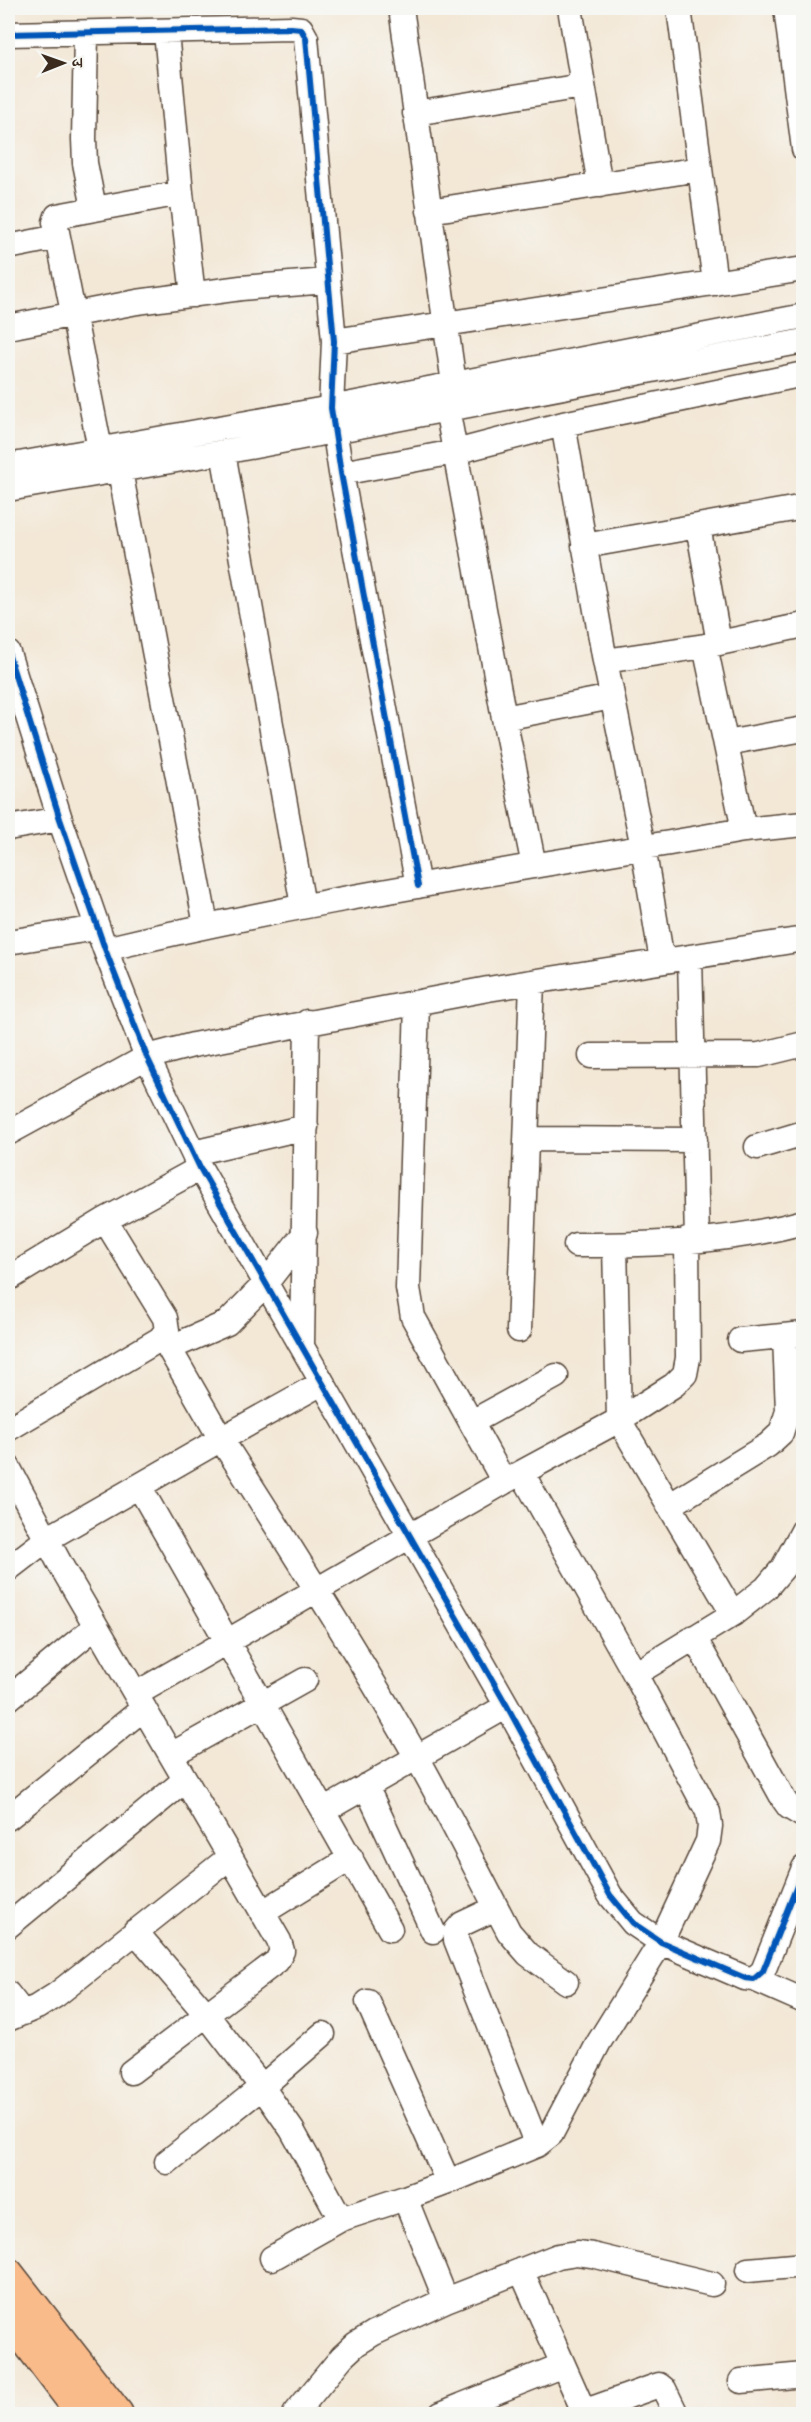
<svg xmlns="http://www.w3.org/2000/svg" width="811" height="2422" font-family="'Libre Bodoni','Noto Serif Devanagari',serif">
<rect width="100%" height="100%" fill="#f6f6f2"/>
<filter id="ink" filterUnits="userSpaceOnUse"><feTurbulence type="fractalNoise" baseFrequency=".0167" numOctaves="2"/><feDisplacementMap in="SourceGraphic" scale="12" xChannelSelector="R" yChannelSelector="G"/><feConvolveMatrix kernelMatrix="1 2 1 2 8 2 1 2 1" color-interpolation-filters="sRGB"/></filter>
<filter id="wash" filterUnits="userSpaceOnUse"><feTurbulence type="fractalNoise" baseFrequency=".008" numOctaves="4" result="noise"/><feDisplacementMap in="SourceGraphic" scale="24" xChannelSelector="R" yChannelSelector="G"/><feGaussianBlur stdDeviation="1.35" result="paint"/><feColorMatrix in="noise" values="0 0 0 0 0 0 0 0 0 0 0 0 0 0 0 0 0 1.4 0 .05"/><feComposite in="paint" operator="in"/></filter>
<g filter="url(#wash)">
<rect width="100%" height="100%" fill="#f3e7d5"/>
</g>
<g filter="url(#ink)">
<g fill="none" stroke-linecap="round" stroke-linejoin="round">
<g stroke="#574639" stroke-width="27">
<path id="minor" d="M401 8 456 398
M570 8 600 185
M679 8 715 283
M786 8 804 149
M166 32 181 193 193 295
M86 33 84 139 85 163 94 208
M8 34 291 28 301 29 306 38 334 341 331 408 341 473 418 886
M415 113 582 86
M429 211 700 169
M8 247 58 237
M8 327 137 302 241 288 327 281
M334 341 804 269
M447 408 504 718 534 866
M563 424 605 661
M100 449 58 237 55 222 57 216 181 193
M223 452 303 906
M117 455 206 925
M8 466 331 408 804 316
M341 473 455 452 563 424 804 374
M8 489 223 452 804 341
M584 546 698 526
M719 643 698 526 804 507
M705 646 744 830
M8 653 60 819 105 949 147 1057 200 1168 507 1706 610 1895 633 1923 661 1942 745 1978 754 1979 763 1971 804 1868
M504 718 612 697
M726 743 804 729
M8 828 60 819
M8 942 97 928
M105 949C316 898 531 868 744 830L804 824
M690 957 697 1240
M662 961 643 847 605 661 705 646 804 625
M417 1004 408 1288 413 1317 504 1482
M591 1056 759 1055 804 1044
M8 1133 147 1057 193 1045 488 989 804 939
M527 1139 695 1140
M757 1147 804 1133
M193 1153 306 1127
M576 1245C652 1245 730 1242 804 1222
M615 1245 619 1420 733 1614
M8 1279 105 1220 200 1168
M519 1330 532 982
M740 1340 804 1334
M181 1343 227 1323 266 1283 305 1233
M302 1346 307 1022
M322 1383 221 1439C288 1543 354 1647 415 1754 448 1812 478 1873 509 1932L528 1954 566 1982
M472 1422 556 1376
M8 1429 160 1339 167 1330 165 1318 105 1220
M8 1467 60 1564 279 1941 282 1951 277 1961 131 2072
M139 1486 390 1929
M669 1506 768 1445 781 1433 788 1411 785 1336
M8 1569 47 1539 221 1439 170 1350
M694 1637 784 1800 789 1807 804 1816
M635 1674 733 1614 766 1588 783 1568 804 1529
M136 1694 504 1482 619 1420 674 1385 685 1374 688 1358 687 1240
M8 1699 96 1626
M171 1755 305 1680
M366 1786 433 1931
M323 1811 507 1706
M8 1818 144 1708
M496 1908 462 1924 456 1931V1940L537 2145
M262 1913 351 1858
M8 1926 185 1780
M135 1931 206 2014 262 2087 292 2130 341 2219
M754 1979 804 2001
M8 1994 23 2013
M368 2002 448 2182
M8 2019 37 2007 56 1995 230 1857
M167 2162 262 2087 323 2034
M272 2258 341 2219 405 2198
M521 2270 585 2414
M748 2270 804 2265
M446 2300 405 2198 448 2182 537 2145 551 2134 599 2042 661 1942 708 1841 710 1826 708 1812 635 1674 522 1473
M741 2381 804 2375
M583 2412 659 2385 664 2389 676 2414
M295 2414 342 2357 356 2344 374 2333 446 2300 558 2256 577 2253 592 2255 712 2284
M441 2414 463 2405
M468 2414 463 2405 563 2365"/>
</g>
<g stroke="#574639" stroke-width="33">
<path id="major" d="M8 2273 118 2414
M8 2317 82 2414"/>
</g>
<use href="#minor" stroke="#fff" stroke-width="24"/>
<use href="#major" stroke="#fabb8b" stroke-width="30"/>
<g stroke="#f6f6f2" stroke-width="10">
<path id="cycleway" d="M8 34 291 28 301 29 306 38 334 341 331 408 341 473 418 886
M8 653 60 819 105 949 147 1057 200 1168 507 1706 610 1895 633 1923 661 1942 745 1978 754 1979 763 1971 804 1868"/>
</g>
<use href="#cycleway" stroke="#0057b8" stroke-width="6"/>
</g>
</g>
<rect width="811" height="2422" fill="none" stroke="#f6f6f2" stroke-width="30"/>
<g transform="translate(63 63) rotate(89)" stroke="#f6f6f2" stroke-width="4.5" paint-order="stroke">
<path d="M0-4.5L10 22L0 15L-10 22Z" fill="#3b2a1e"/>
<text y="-9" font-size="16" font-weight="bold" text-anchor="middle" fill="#3b2a1e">उ</text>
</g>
</svg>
